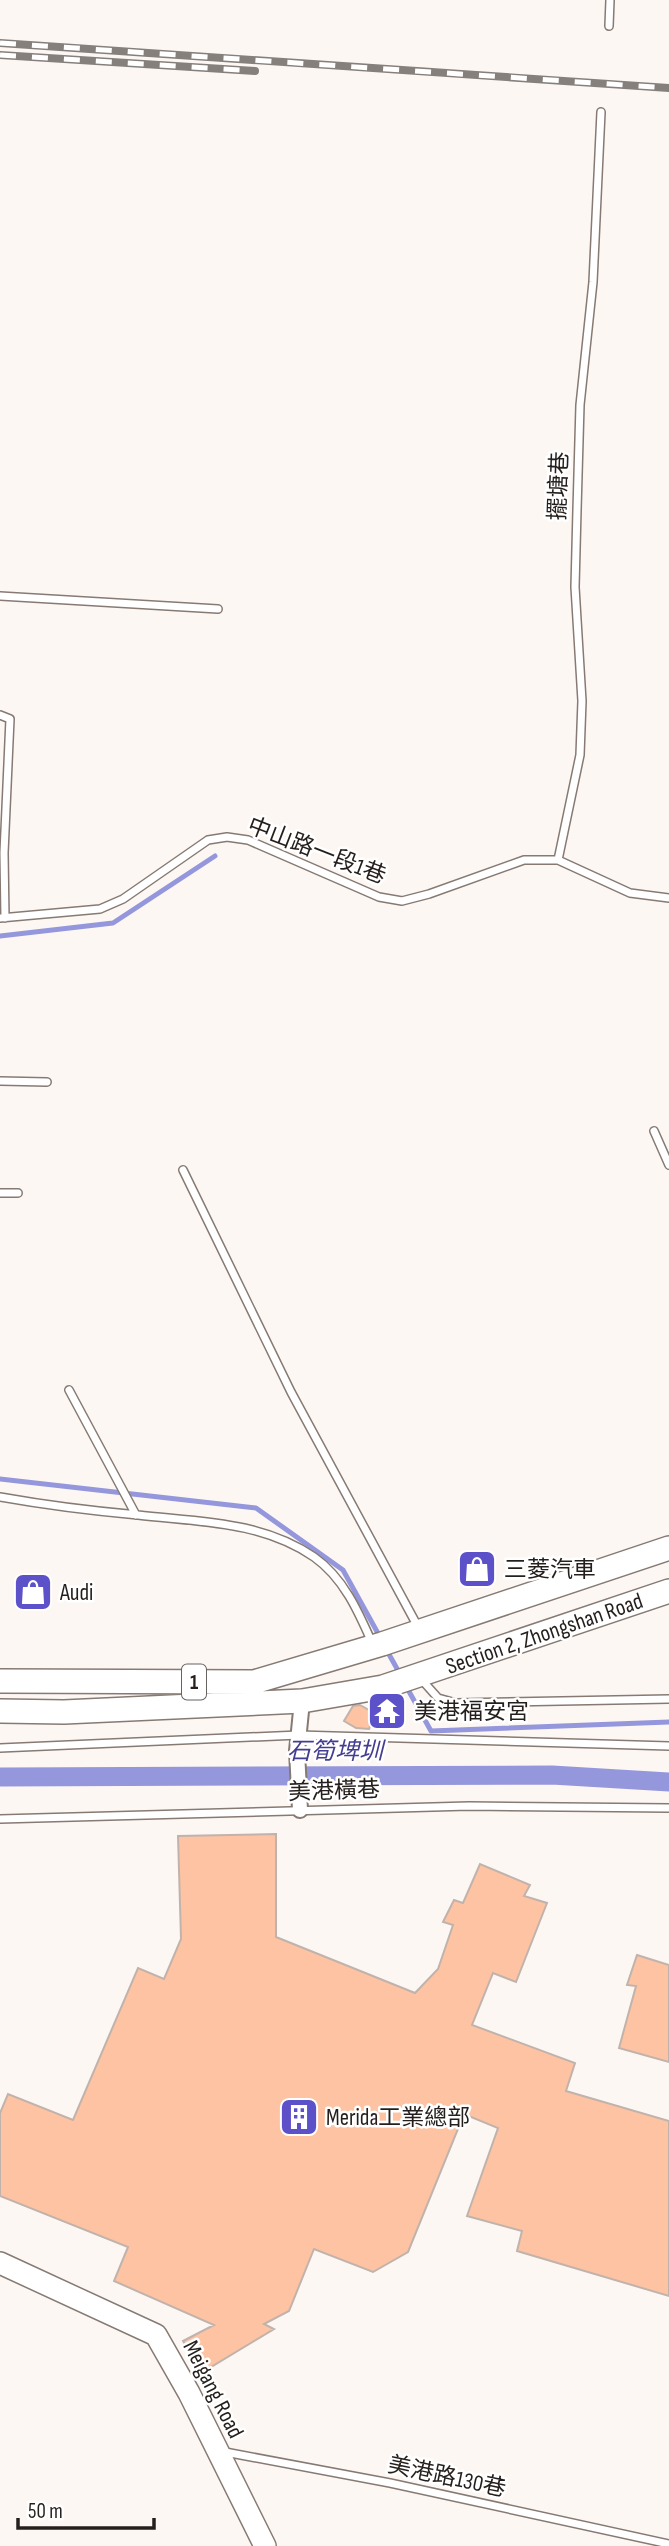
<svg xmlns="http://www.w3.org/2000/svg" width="669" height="2546" font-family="'Sofia Sans Condensed','Noto Sans TC',sans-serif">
<rect width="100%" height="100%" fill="#fdf7f4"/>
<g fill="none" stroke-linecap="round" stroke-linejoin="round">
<path stroke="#9597dc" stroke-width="5" d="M0 936 113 923 215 856
M0 1479 256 1508 343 1570 380 1637
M386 1649 400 1674
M406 1686 431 1731 669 1722"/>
<path stroke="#9597dc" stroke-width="19" d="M0 1777 552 1775 669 1782"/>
</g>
<path fill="#fdc3a2" stroke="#c1b3ac" stroke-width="2" d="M360 1705 376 1714 369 1729 356 1728 344 1721 353 1706Z
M276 1834V1937L415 1993 438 1969 453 1925 443 1922 454 1900 463 1903 480 1864 530 1885 524 1896 547 1903 516 1982 493 1973 472 2025 575 2063 566 2091 669 2121V2296L517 2251 522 2231 467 2216 498 2128 464 2114 408 2252 373 2272 314 2249 289 2311 264 2324 274 2329 201 2373 183 2341 214 2325 114 2281 128 2247 0 2196V2113L8 2094 73 2120 138 1968 164 1979 181 1939 178 1836Z
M637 1955 669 1965V2062L619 2048 636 1986 627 1985Z"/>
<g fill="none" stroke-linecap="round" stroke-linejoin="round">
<g stroke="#867a73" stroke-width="10">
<path id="lane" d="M609 26 610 0
M0 596 218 609
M0 715 10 719 4 853 5 918
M558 860 580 755 582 701 575 587 577 510 580 405 593 282 601 112
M0 918 100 909 123 899 208 840 227 837 248 840 379 897 402 901 429 894 524 860H558L630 893 669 898
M0 1081 47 1082
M654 1131 669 1165
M183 1170 291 1392 418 1627
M0 1193H18
M69 1390 136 1515
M0 1497C45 1505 92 1511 138 1515 199 1522 262 1521 314 1557 344 1578 359 1613 373 1645
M421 1679 438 1698 456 1703 669 1699
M0 1748 299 1735 669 1746
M0 1819 469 1806 669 1808
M225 2452 390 2483 669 2544"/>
</g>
<g stroke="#867a73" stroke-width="18">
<path id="street" d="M300 1810 297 1751 302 1701"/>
</g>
<g stroke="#867a73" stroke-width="24">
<path id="secondary" d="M0 2263 156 2335 189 2393 265 2546"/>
</g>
<g stroke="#867a73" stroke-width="26">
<path id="primary" d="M0 1681 254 1682 382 1644 669 1548
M0 1711 64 1712 302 1701 383 1687 669 1591"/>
</g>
<use href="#lane" stroke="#fff" stroke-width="7"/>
<use href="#street" stroke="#fff" stroke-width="14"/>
<use href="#secondary" stroke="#fff" stroke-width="21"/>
<use href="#primary" stroke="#fff" stroke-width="23"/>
<g stroke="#86807d" stroke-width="8">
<path id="rail" d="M0 43 669 88
M0 55 255 71"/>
</g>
<use href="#rail" stroke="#fff" stroke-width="5" stroke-dasharray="16" stroke-linecap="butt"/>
</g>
<defs>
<g id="shop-square" transform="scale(2.0125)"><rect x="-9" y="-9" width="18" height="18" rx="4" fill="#5d51ca" stroke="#fff"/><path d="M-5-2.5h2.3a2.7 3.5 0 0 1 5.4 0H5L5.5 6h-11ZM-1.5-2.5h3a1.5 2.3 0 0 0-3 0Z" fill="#fff"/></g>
<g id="temple-square" transform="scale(2.0125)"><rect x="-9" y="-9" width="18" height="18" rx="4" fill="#5d51ca" stroke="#fff"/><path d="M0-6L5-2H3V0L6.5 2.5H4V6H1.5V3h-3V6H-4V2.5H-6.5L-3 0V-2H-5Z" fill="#fff"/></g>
<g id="building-square" transform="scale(2.0125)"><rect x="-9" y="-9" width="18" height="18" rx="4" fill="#5d51ca" stroke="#fff"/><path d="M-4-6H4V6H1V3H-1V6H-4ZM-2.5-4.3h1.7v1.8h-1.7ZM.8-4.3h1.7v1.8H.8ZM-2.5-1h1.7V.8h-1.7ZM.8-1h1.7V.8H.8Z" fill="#fff"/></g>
</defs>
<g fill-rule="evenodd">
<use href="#shop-square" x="477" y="1569"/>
<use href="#shop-square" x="33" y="1592"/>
<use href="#temple-square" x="387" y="1711"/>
<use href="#building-square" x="299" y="2117"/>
</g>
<g text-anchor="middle" stroke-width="5" stroke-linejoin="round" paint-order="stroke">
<rect fill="#fff" stroke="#666260" stroke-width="2" x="182" y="1664.5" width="24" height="35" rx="5"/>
<g font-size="21" font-weight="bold" fill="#241f1c">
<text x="194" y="1689">1</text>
</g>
<g font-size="23" fill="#241f1c" stroke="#fff">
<text transform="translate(558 486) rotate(-88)" y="8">擺塘巷</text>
<text transform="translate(317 850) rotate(21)" y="8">中山路一段1巷</text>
<text transform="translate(544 1633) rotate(-19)" y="8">Section 2, Zhongshan Road</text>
<text transform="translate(334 1790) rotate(-2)" y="8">美港橫巷</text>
<text transform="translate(214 2389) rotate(63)" y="8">Meigang Road</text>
<text transform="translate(447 2476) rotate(12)" y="8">美港路130巷</text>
</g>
<g font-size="23" fill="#241f1c" stroke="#fff" text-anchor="start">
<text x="504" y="1577">三菱汽車</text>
<text x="60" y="1600">Audi</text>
<text x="414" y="1719">美港福安宮</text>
<text x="326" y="2125">Merida工業總部</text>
</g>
<g font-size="24" font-style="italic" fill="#443e90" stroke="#fff">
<text x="335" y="1759">石筍埤圳</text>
</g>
</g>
<path d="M18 2518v10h136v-10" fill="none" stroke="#241f1c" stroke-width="3.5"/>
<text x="28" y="2518" font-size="21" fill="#241f1c" stroke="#ffffff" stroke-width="5" paint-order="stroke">50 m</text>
</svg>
